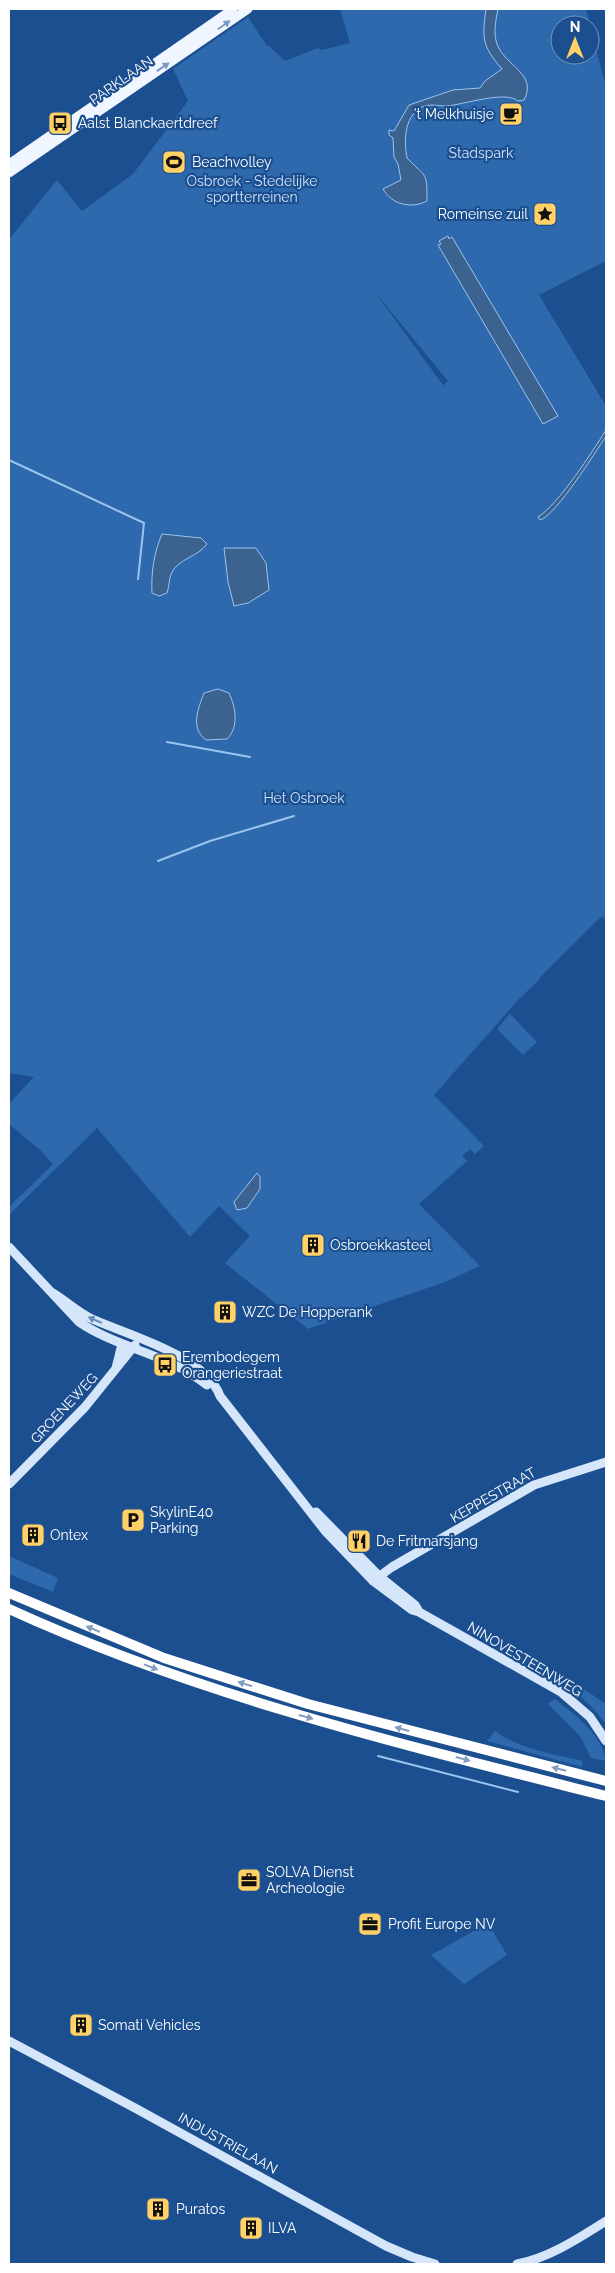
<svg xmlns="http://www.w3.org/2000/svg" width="615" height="2273" font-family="Raleway,sans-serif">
<rect width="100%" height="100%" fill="#1b4f8f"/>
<path fill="#2e69ad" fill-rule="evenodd" d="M340 9H586L590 25H560V55H590V26L606 87V261L539 295 606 406V920L602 916 539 978 540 979 520 998 434 1095 484 1146 475 1154 470 1149 462 1156 467 1161 419 1204 480 1266 445 1282 308 1329 225 1263 250 1236 219 1206 190 1237 97 1128 9 1215V1207L53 1164 39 1149 9 1124V1104L34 1077 9 1073V237H11L57 180 82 211 133 174 188 101 173 69 248 17 267 46H269L285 61 318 48 322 50 350 43ZM374 291 448 381 444 385H443Z
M510 1014 537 1042 523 1055 497 1029Z
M9 1556 58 1578 53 1592 9 1574Z
M578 1685 606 1704V1724L591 1706 572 1689Z
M555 1699C575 1715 602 1734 606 1761L591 1758 580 1736 548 1704Z
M495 1731C521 1750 553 1754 583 1761L582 1767 487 1741Z
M488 1923 507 1955 464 1984 431 1955Z"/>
<path fill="#3c6290" stroke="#9cc4f0" d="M486 9H498C496 19 493 33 497 44 505 66 538 74 524 100L518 101C505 90 463 105 446 106 437 106 429 103 420 108 404 118 404 142 407 158 426 178 427 170 427 201 412 209 392 205 383 189L401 180 398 164 394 157 393 138 389 135V130L394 131 409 105 453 90 480 88 485 81 502 69C482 46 482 39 486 9Z
M448 236 449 239 452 237 558 416 543 424 438 245 441 244 439 241Z
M606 430V436C595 453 556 515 540 520L538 517C558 505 593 451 606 430Z
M162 534 201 538 207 544C198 557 177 559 171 574 169 580 169 587 167 593L159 596 152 593C151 572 154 553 162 534Z
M224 548H256L266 563 269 590 248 603 234 606 228 582Z
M218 689 229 693C236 708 239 727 227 739L206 740C190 728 198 709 204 693Z
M257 1173 260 1177V1189L247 1208 237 1210 234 1202Z"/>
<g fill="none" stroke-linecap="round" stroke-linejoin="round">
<path stroke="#9cc4f0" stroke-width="2" d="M9 460 144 523 138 579
M167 742 250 757
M158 861 210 841 294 816
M378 1756 518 1792"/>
<path stroke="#d6e6fa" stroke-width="9" d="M9 1247 79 1322C119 1349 169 1354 207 1385
M51 1292C65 1300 76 1311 90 1318 127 1335 205 1355 220 1396L326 1532 373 1581 412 1610 419 1612 561 1692 590 1717 606 1741
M116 1368 122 1344
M9 1484 85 1407 135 1345
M316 1512 379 1576 415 1605 418 1610
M373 1581 392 1567 534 1485 606 1462
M9 2041 135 2108 386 2246 412 2257 435 2264
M517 2264C549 2258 579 2238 606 2221"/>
<path stroke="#f0f6ff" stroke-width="9" d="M9 164 233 9
M9 173 248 9"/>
<path stroke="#fff" stroke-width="10" d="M9 1593 164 1658 308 1704 606 1781
M9 1609C199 1696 404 1745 606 1796"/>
</g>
<defs><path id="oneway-solid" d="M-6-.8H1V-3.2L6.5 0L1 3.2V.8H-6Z" transform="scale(1.25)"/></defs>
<g fill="#7b9ac1">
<use href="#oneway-solid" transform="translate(224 25) rotate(-35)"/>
<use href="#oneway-solid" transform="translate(163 67) rotate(-34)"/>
</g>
<use fill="#668bba" href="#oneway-solid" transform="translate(95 1320) rotate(-157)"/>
<g fill="#829ec1">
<use href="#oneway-solid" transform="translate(93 1629) rotate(-158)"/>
<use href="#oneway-solid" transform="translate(151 1667) rotate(21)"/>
<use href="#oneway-solid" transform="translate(245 1684) rotate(-162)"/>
<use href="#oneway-solid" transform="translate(306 1717) rotate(15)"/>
<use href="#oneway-solid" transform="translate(402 1729) rotate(-165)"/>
<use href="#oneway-solid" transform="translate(463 1759) rotate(15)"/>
<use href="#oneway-solid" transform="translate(559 1769) rotate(-166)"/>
</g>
<defs>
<g id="cafe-square" transform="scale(1.25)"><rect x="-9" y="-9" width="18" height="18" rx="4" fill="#ffd166" stroke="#1b4f8f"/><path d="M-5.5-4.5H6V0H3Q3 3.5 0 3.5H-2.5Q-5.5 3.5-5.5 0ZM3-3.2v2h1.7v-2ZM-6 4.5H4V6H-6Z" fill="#111"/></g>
<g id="bus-square" transform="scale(1.25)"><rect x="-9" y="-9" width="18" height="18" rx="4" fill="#ffd166" stroke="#1b4f8f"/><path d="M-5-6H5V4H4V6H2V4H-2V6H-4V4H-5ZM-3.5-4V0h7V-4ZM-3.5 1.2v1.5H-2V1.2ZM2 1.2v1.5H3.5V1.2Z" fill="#111"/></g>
<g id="stadium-square" transform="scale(1.25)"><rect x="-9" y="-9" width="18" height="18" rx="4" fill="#ffd166" stroke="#1b4f8f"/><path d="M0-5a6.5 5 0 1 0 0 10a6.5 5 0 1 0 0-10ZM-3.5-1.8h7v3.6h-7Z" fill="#111"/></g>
<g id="sight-square" transform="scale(1.25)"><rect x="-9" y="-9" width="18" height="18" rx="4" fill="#ffd166" stroke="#1b4f8f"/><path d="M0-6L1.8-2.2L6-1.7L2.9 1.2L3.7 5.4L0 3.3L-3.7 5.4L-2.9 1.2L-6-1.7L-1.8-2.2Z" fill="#111"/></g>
<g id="building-square" transform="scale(1.25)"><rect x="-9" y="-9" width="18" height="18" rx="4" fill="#ffd166" stroke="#1b4f8f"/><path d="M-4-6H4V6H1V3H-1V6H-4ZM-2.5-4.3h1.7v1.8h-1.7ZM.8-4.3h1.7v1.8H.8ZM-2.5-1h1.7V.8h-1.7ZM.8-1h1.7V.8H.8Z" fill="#111"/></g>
<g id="parking-square" transform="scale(1.25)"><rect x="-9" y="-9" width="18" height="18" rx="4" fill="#ffd166" stroke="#1b4f8f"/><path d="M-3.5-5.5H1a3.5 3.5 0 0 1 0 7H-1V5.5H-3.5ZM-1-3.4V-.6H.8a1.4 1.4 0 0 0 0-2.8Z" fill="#111"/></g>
<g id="restaurant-square" transform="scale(1.25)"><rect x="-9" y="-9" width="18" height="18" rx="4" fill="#ffd166" stroke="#1b4f8f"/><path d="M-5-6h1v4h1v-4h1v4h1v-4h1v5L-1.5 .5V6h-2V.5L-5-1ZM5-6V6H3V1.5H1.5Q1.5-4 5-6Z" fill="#111"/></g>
<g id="office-square" transform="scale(1.25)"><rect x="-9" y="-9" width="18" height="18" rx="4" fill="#ffd166" stroke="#1b4f8f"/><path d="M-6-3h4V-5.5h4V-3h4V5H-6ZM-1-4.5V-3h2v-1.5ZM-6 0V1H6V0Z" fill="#111"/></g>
</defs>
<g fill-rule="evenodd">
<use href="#cafe-square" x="511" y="114"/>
<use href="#bus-square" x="60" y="123"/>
<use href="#stadium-square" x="174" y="162"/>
<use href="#sight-square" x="545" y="214"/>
<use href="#building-square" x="313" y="1245"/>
<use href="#building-square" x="225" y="1312"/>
<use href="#bus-square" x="165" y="1365"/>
<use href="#parking-square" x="133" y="1520"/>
<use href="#building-square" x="33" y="1535"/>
<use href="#restaurant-square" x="359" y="1541"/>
<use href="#office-square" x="249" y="1880"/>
<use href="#office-square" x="370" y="1924"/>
<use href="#building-square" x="81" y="2025"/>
<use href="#building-square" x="158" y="2209"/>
<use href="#building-square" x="251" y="2228"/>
</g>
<g text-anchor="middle" stroke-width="4.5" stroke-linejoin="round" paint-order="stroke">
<g font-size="14" fill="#fff" stroke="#1b4f8f">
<text transform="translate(121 80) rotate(-35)" y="5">PARKLAAN</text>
<text transform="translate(64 1408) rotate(-47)" y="5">GROENEWEG</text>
<text transform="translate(493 1495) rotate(-30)" y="5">KEPPESTRAAT</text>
<text transform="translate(525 1659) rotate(31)" y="5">NINOVESTEENWEG</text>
<text transform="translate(228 2143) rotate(29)" y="5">INDUSTRIELAAN</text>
</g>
<g font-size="14" fill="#fff" stroke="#1b4f8f" text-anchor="start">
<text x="494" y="119" text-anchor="end">'t Melkhuisje</text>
<text x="78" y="128">Aalst Blanckaertdreef</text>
<text x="192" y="167">Beachvolley</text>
<text x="528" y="219" text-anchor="end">Romeinse zuil</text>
<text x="330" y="1250">Osbroekkasteel</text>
<text x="242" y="1317">WZC De Hopperank</text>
<text x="182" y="1362">Erembodegem<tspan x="182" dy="16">Orangeriestraat</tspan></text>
<text x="150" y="1517">SkylinE40<tspan x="150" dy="16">Parking</tspan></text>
<text x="50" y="1540">Ontex</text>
<text x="376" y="1546">De Fritmarsjang</text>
<text x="266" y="1877">SOLVA Dienst<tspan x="266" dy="16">Archeologie</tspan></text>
<text x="388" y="1929">Profit Europe NV</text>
<text x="98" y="2030">Somati Vehicles</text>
<text x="176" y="2214">Puratos</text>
<text x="268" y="2233">ILVA</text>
</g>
<g font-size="14" fill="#cfe3fa" stroke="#1b4f8f">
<text x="481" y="158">Stadspark</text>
<text x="252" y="186">Osbroek - Stedelijke<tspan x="252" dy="16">sportterreinen</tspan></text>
<text x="304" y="803">Het Osbroek</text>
</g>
</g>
<rect width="615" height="2273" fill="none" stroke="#ffffff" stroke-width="20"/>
<g transform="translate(575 40)"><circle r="24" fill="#1b4f8f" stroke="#7695bc"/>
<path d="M0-4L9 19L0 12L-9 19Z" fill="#ffd166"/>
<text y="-8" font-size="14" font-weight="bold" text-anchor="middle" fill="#ffffff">N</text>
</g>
</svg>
